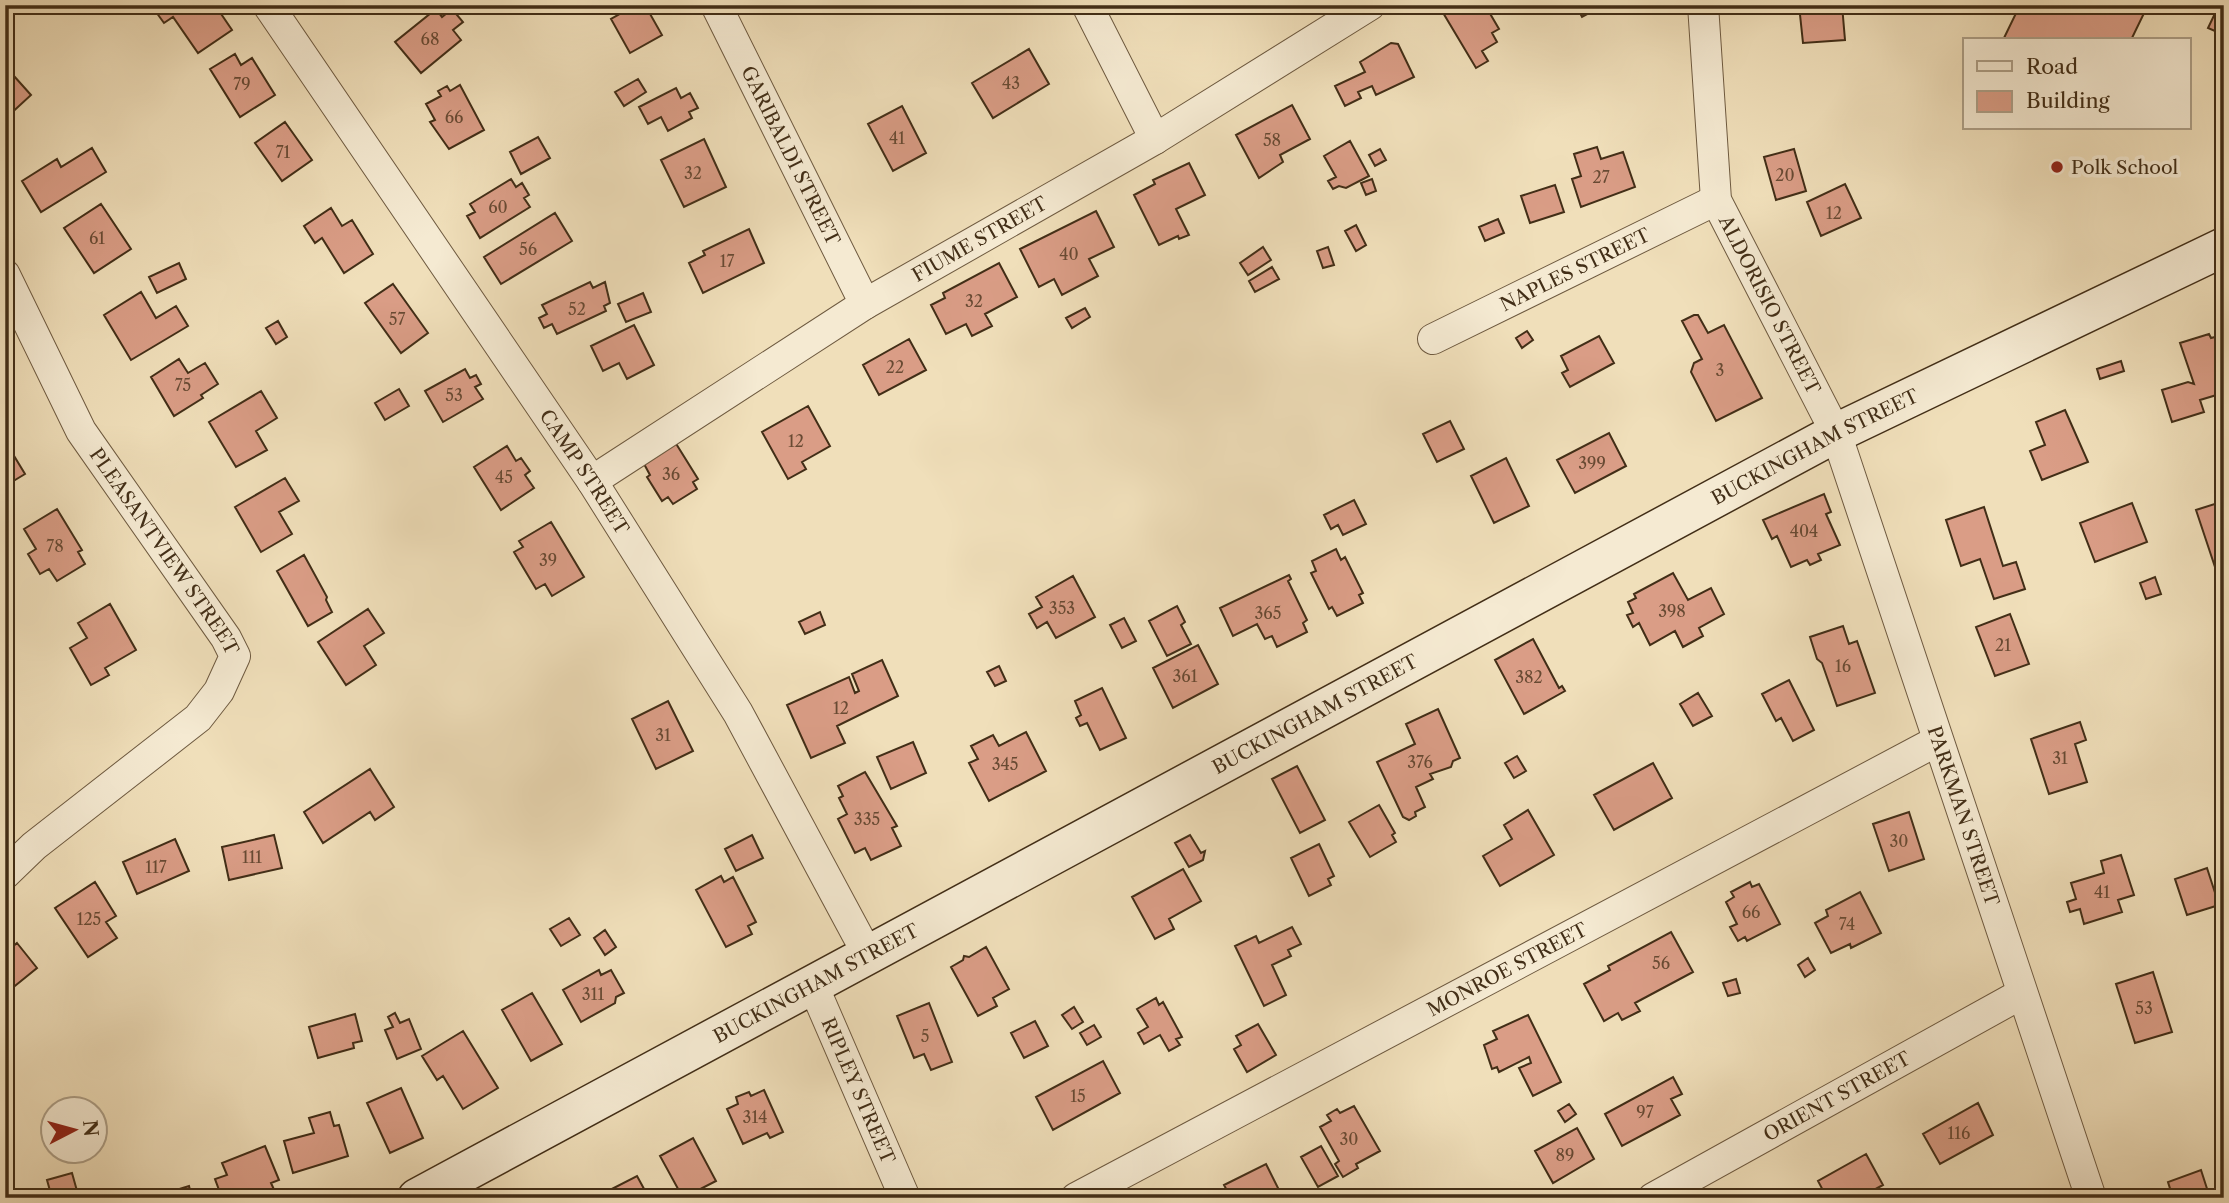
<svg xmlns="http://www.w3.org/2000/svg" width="2229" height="1203" font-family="'Libre Caslon Text',serif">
<rect width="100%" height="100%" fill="#f0dfba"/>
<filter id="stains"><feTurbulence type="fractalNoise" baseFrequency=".00286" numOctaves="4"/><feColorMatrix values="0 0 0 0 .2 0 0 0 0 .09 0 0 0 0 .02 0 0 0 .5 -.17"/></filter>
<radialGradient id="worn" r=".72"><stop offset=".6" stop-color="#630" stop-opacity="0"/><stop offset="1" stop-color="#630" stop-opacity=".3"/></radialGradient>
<path fill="#da9d86" stroke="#422e17" stroke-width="2" d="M151 5H215L232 30 198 53 173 17 164 23Z
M636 5H645L662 35 630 53 611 19Z
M1452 5H1485L1499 29 1492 33 1497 42 1482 51 1488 61 1476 68 1442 11Z
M1576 5H1604L1582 17Z
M1799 5H1842L1845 40 1803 43Z
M2020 5H2148L2131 40H2003Z
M2219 5H2224V35L2208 28Z
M436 9 442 17 452 9 463 22 453 30 461 40 421 73 395 42Z
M1391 43 1398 44 1414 77 1376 95 1372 86 1358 92 1361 98 1345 106 1335 86 1365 72 1360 62Z
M1029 49 1049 84 993 118 972 83Z
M235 54 241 65 252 58 275 95 240 117 210 69Z
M5 66 31 95 6 118H5Z
M638 79 646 92 624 106 615 92Z
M460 85 484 130 449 149 430 122 435 120 426 104 441 96 438 91 447 86 450 91Z
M676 88 681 98 690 93 698 108 689 112 692 118 668 131 661 117 648 124 639 107Z
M1292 105 1310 139 1280 155 1283 162 1259 178 1236 135Z
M902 106 926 153 893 171 868 124Z
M285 122 312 160 282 181 255 143Z
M538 137 550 158 521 174 510 152Z
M704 139 726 187 684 207 661 160Z
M1350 141 1369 176 1346 188 1339 186 1333 189 1328 181 1336 177 1324 156Z
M1597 147 1601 159 1623 152 1635 187 1581 207 1572 179 1581 176 1574 154Z
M92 148 106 172 41 212 22 181 57 159 61 167Z
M1380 149 1386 160 1375 166 1369 155Z
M1794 149 1806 191 1776 200 1764 157Z
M1189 163 1205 195 1176 209 1189 235 1179 239 1178 236 1159 245 1134 195 1155 184 1153 180Z
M511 179 516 187 522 183 529 195 524 198 530 207 480 238 467 216 475 212 470 204Z
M1372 179 1376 191 1366 195 1361 183Z
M1845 184 1861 218 1821 236 1807 202Z
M1555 185 1564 212 1530 223 1521 196Z
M101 204 131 249 94 273 64 228Z
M331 208 342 226 352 220 373 254 344 273 322 238 315 243 304 226Z
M1096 211 1114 247 1089 259 1098 276 1062 295 1054 279 1039 287 1020 249Z
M555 213 572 241 501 284 484 257Z
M1498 219 1504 233 1485 241 1479 227Z
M1356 225 1366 245 1356 251 1345 231Z
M749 229 764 263 703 293 689 263 705 255 703 251Z
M1263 247 1271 260 1248 275 1240 263Z
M1328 247 1334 265 1323 268 1317 251Z
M179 263 186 279 157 293 149 277Z
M999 263 1017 297 985 314 992 326 972 336 966 324 946 334 931 305 945 298 943 293Z
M1272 267 1279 279 1255 292 1249 281Z
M590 282 593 288 605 282 610 303 604 306 606 311 557 334 552 324 544 328 539 318 547 314 542 305Z
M393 284 428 333 401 353 365 303Z
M141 292 156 318 176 306 188 326 131 360 104 315Z
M643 293 651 312 626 322 618 304Z
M1085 308 1090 317 1072 328 1066 318Z
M1694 315H1698L1708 333 1724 325 1762 398 1716 421 1691 372 1694 363 1702 359 1682 321Z
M278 321 287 337 276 344 266 328Z
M634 325 654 365 627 379 619 363 603 371 591 346Z
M1527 331 1533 340 1522 348 1516 338Z
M2209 334 2211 338 2215 337 2224 362V400L2220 394 2200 400 2204 412 2172 422 2162 390 2188 382 2194 384 2180 343Z
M1599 336 1614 363 1570 387 1562 373 1568 370 1561 356Z
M909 339 926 370 879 395 863 365Z
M179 359 188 373 205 363 218 384 201 395 203 398 174 416 151 377Z
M2121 361 2124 371 2100 379 2097 369Z
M465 369 470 378 476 375 481 384 475 387 483 399 443 422 425 391Z
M399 389 409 406 385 420 375 403Z
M261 391 277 418 256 431 267 450 236 467 209 422Z
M808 406 830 446 802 462 806 469 788 479 762 432Z
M2065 410 2088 462 2042 480 2030 451 2045 445 2036 422Z
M1450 421 1464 449 1437 462 1423 434Z
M1609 433 1626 466 1575 493 1557 460Z
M5 441 25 474 5 486Z
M675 442 698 479 693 482 697 489 673 504 668 497 662 501 647 477 650 475 643 462Z
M507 446 516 461 521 458 530 471 525 475 534 488 501 510 474 467Z
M1506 458 1529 506 1494 523 1471 476Z
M285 478 299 501 279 512 292 534 261 552 235 507Z
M1824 494 1831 512 1826 514 1840 545 1818 554 1821 560 1810 565 1807 560 1791 567 1777 536 1772 539 1763 520Z
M1354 500 1366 524 1343 535 1338 525 1331 529 1324 515Z
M2224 501V567L2216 570 2196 510Z
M2132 503 2147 542 2095 562 2080 523Z
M1984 507 2003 566 2016 562 2025 589 1994 599 1980 559 1961 566 1946 520Z
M57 509 82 550 78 552 85 564 57 581 49 569 40 574 28 554 36 549 24 529Z
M551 522 584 577 552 596 545 584 536 589 514 552 523 547 519 541Z
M1336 549 1341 560 1345 557 1363 593 1359 595 1363 603 1337 616 1332 607 1329 609 1311 573 1316 571 1312 561Z
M304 555 327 597 326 600 332 612 308 626 277 571Z
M1673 573 1688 600 1711 588 1724 614 1699 628 1703 636 1683 647 1675 631 1650 645 1639 623 1633 627 1627 615 1633 613 1628 602 1636 598 1634 594Z
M1289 575 1291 579 1288 581 1307 620 1303 623 1307 632 1277 647 1272 636 1265 639 1257 624 1233 636 1220 608Z
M1073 576 1095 617 1056 638 1047 622 1037 628 1029 614 1042 607 1036 597Z
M2155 577 2161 594 2146 599 2140 583Z
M110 604 136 650 105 668 109 675 91 685 70 648 87 638 78 623Z
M1177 606 1185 622 1181 625 1191 644 1167 656 1149 621Z
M368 609 384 633 364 646 376 665 346 685 318 642Z
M820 612 825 625 805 634 799 622Z
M2010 614 2029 664 1995 676 1976 627Z
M1124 618 1136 641 1122 648 1110 625Z
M1843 626 1849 644 1857 641 1875 693 1837 706 1822 663 1817 659 1810 637Z
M1533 639 1559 688 1562 686 1565 691 1524 714 1495 660Z
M1198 645 1218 684 1173 708 1153 668Z
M882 660 898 696 837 726 845 743 811 758 787 705 849 677 855 693 859 691 852 674Z
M999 666 1006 681 995 686 987 672Z
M1789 680 1814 730 1793 741 1781 718 1776 721 1762 694Z
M1102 688 1126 738 1100 750 1087 723 1080 726 1076 718 1081 715 1075 701Z
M1698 693 1712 716 1693 726 1680 704Z
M668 701 693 751 656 769 632 719Z
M1438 709 1460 758 1453 761 1451 767 1430 774 1433 779 1416 787 1425 807 1415 812 1416 816 1409 820 1403 817 1377 762 1415 744 1406 724Z
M2080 722 2086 740 2075 744 2087 782 2049 794 2031 739Z
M1026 732 1046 771 989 801 969 763 978 759 971 746 993 735 999 746Z
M913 742 926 773 891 789 877 757Z
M1517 756 1526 771 1514 778 1505 763Z
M1653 763 1672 798 1614 830 1594 795Z
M1297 766 1325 820 1300 833 1272 779Z
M370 769 394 807 375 820 370 812 323 843 304 812Z
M865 772 897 826 892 828 901 846 871 860 865 848 855 853 838 819 847 814 839 798 843 796 838 786Z
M1379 805 1395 833 1392 835 1396 842 1370 857 1349 822Z
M1528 810 1554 855 1500 886 1483 856 1512 839 1504 825Z
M1909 812 1924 859 1889 871 1873 824Z
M274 835 282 868 229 880 222 847Z
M752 835 763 858 736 871 725 849Z
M1190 835 1201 853 1205 851 1203 860 1189 867 1175 843Z
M175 839 189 871 137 894 123 862Z
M1319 844 1334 876 1328 879 1331 885 1309 896 1291 858Z
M2121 855 2134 895 2118 900 2122 912 2084 924 2080 909 2070 912 2067 902 2076 899 2071 883 2104 873 2101 861Z
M2207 868 2219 905 2187 915 2175 879Z
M1183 869 1201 901 1169 919 1174 929 1155 939 1132 897Z
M721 876 724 882 733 877 756 922 748 926 752 934 726 947 696 890Z
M95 882 116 916 106 922 117 938 88 957 55 908Z
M1750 882 1752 887 1759 884 1780 924 1747 941 1745 937 1738 941 1730 927 1737 924 1726 902 1734 897 1731 892Z
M1860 892 1881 933 1851 948 1850 944 1831 953 1815 923 1828 916 1826 910Z
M569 918 580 935 561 946 550 929Z
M1292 927 1301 944 1288 950 1291 956 1272 965 1286 995 1264 1006 1235 946 1256 936 1259 943Z
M605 930 616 947 605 955 594 938Z
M1671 932 1693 972 1635 1003 1640 1011 1622 1020 1618 1013 1604 1021 1584 984 1610 970 1608 966Z
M17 943 37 968 5 994V953Z
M986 947 1009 989 993 998 997 1006 978 1016 951 967 963 960 964 956 969 957Z
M1808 958 1815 970 1805 977 1798 965Z
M599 970 601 975 611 970 624 993 616 997 615 1003 581 1022 563 990Z
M2153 972 2172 1032 2135 1043 2116 984Z
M1736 979 1740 993 1728 996 1723 983Z
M532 993 562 1044 531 1061 502 1010Z
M1156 998 1159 1005 1163 1002 1182 1037 1176 1039 1180 1045 1169 1051 1160 1035 1144 1044 1138 1033 1148 1027 1137 1009Z
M929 1003 952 1062 931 1070 924 1054 914 1058 897 1016Z
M1074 1007 1083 1022 1072 1029 1062 1015Z
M395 1013 400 1023 409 1019 421 1049 397 1059 385 1030 393 1027 388 1017Z
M355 1014 362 1041 353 1043 354 1048 318 1058 309 1027Z
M1528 1015 1561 1082 1533 1096 1519 1068 1531 1063 1529 1057 1499 1072 1497 1067 1492 1069 1484 1045 1497 1039 1493 1031Z
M1035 1021 1048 1046 1024 1058 1011 1033Z
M1258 1024 1276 1055 1247 1072 1234 1049 1241 1045 1236 1036Z
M1094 1025 1101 1037 1087 1045 1080 1033Z
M463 1031 498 1088 463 1109 443 1076 437 1080 422 1056Z
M1103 1061 1120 1093 1053 1130 1036 1097Z
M1673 1077 1682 1094 1671 1099 1680 1115 1622 1146 1605 1114Z
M401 1088 423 1138 390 1153 367 1103Z
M764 1090 783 1132 770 1138 767 1133 743 1144 727 1109 738 1104 736 1097 749 1092 751 1096Z
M1978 1103 1993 1135 1940 1164 1923 1134Z
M1569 1104 1576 1114 1565 1122 1558 1111Z
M1354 1106 1380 1151 1356 1164 1358 1168 1343 1177 1335 1164 1339 1161 1320 1127 1331 1121 1327 1115 1337 1109 1340 1113Z
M330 1112 334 1126 339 1125 348 1156 293 1173 284 1141 314 1133 309 1118Z
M1577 1128 1594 1159 1553 1183 1535 1151Z
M693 1138 716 1181 683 1198 660 1156Z
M265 1146 279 1180 271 1183 276 1194 267 1198H222L215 1179 227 1175 222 1163Z
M1321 1146 1338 1176 1318 1187 1301 1157Z
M1866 1154 1883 1185 1859 1198H1827L1818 1181Z
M1266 1164 1283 1198H1231L1224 1185Z
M2201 1170 2210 1198H2173L2168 1182Z
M72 1173 79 1198H52L47 1180Z
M637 1176 649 1198H607L604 1193Z
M189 1186 192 1198H150Z"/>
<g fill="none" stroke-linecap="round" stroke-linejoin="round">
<g stroke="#6e5a40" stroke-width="32">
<g id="minor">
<path id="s1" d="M268 5 592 481 738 713 868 955"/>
<path id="s2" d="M716 5 865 304"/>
<path d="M1087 5 1155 139"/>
<path id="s3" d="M1703 5 1716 200 1836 433 2091 1198"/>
<path id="s4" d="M5 275 81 431 226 638 235 656 219 691 198 718 34 846 5 874"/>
<path id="s5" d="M1433 339 1716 200"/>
<path id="s6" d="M592 481 865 304 1155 139 1370 5"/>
<path id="s7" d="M812 983 905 1198"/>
<path id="s8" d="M1076 1198 1937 741"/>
<path id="s9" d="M1653 1198 2021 994"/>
</g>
</g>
<g stroke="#422e17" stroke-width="41">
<g id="secondary">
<path id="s10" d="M417 1198 1836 433 2224 247"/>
</g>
</g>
<use href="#minor" stroke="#f5ead2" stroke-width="30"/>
<use href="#secondary" stroke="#f5ead2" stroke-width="38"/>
</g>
<circle fill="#8f2418" stroke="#f5ead2" stroke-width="2.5" cx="2057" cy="167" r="7"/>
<g text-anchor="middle" stroke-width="7" stroke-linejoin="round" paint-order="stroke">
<g font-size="16" fill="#684a33">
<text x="430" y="45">68</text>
<text x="1011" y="89">43</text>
<text x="242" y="90">79</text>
<text x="454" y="123">66</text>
<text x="897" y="144">41</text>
<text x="1272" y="146">58</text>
<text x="283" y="158">71</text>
<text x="693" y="179">32</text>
<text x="1785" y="181">20</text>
<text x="1601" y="183">27</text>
<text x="498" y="213">60</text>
<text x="1834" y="219">12</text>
<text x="97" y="244">61</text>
<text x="528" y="255">56</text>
<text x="1069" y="260">40</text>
<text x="727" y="267">17</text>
<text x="974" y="307">32</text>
<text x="577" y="315">52</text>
<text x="397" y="325">57</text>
<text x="895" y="373">22</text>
<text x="1720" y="376">3</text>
<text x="183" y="391">75</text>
<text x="454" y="401">53</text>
<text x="796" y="447">12</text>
<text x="1592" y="469">399</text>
<text x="671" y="480">36</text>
<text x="504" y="483">45</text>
<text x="1804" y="537">404</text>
<text x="55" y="552">78</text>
<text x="548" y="566">39</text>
<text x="1062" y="614">353</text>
<text x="1672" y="617">398</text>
<text x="1268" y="619">365</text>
<text x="2003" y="651">21</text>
<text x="1843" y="672">16</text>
<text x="1185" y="682">361</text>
<text x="1529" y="683">382</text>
<text x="841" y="714">12</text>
<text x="663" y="741">31</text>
<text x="2060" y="764">31</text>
<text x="1420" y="768">376</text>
<text x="1005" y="770">345</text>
<text x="867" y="825">335</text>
<text x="1899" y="847">30</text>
<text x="252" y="863">111</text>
<text x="156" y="873">117</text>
<text x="2102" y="898">41</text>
<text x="1751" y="918">66</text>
<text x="89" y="925">125</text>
<text x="1847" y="930">74</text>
<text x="1661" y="969">56</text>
<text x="593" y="1000">311</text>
<text x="2144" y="1014">53</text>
<text x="925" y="1042">5</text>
<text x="1078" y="1102">15</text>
<text x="1645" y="1118">97</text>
<text x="755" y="1123">314</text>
<text x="1959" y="1139">116</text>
<text x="1349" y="1145">30</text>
<text x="1565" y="1161">89</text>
</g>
<g font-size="19" fill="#422e17" stroke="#f5ead2">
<text dy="7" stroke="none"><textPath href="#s2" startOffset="168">GARIBALDI STREET</textPath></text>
<text dy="7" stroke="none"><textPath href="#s6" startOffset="457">FIUME STREET</textPath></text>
<text dy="7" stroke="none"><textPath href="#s5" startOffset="158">NAPLES STREET</textPath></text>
<text dy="7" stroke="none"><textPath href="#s3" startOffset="313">ALDORISIO STREET</textPath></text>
<text dy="7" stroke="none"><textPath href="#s10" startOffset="1587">BUCKINGHAM STREET</textPath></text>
<text dy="7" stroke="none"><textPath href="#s1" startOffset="564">CAMP STREET</textPath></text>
<text dy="7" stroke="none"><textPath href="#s4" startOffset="320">PLEASANTVIEW STREET</textPath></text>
<text dy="7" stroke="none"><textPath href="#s10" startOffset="1020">BUCKINGHAM STREET</textPath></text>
<text dy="7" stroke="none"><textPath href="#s3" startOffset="861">PARKMAN STREET</textPath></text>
<text dy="7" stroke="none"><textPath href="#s8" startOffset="488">MONROE STREET</textPath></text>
<text dy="7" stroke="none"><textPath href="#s10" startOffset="453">BUCKINGHAM STREET</textPath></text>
<text dy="7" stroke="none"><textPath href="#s7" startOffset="117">RIPLEY STREET</textPath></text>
<text dy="7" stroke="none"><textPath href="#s9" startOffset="210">ORIENT STREET</textPath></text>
</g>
<g font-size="19" fill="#422e17" stroke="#f5ead2" text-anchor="start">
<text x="2071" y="174">Polk School</text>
</g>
</g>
<rect width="2229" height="1203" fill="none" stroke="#f0dfba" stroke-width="28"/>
<rect x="7" y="7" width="2215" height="1189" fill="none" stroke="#422e17" stroke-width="3.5"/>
<rect x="14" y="14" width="2201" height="1175" fill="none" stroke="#422e17" stroke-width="2"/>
<rect x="1963" y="38" width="228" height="91" fill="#f5ead2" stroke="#ad9f87" stroke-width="2"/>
<rect x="1977" y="61" width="35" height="10" fill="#f5ead2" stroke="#ad9f87" stroke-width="2"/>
<text x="2026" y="74" font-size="21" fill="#422e17">Road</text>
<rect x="1977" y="91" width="35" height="21" fill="#da9d86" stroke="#ad9f87" stroke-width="2"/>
<text x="2026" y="108" font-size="21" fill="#422e17">Building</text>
<g transform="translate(74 1130) rotate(84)"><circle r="33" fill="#f5ead2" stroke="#ad9f87" stroke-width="2"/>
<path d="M0-5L12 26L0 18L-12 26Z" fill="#8f2418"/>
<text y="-10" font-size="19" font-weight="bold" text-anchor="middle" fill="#422e17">N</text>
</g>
<rect width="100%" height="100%" filter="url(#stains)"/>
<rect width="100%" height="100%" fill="url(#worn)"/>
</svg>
